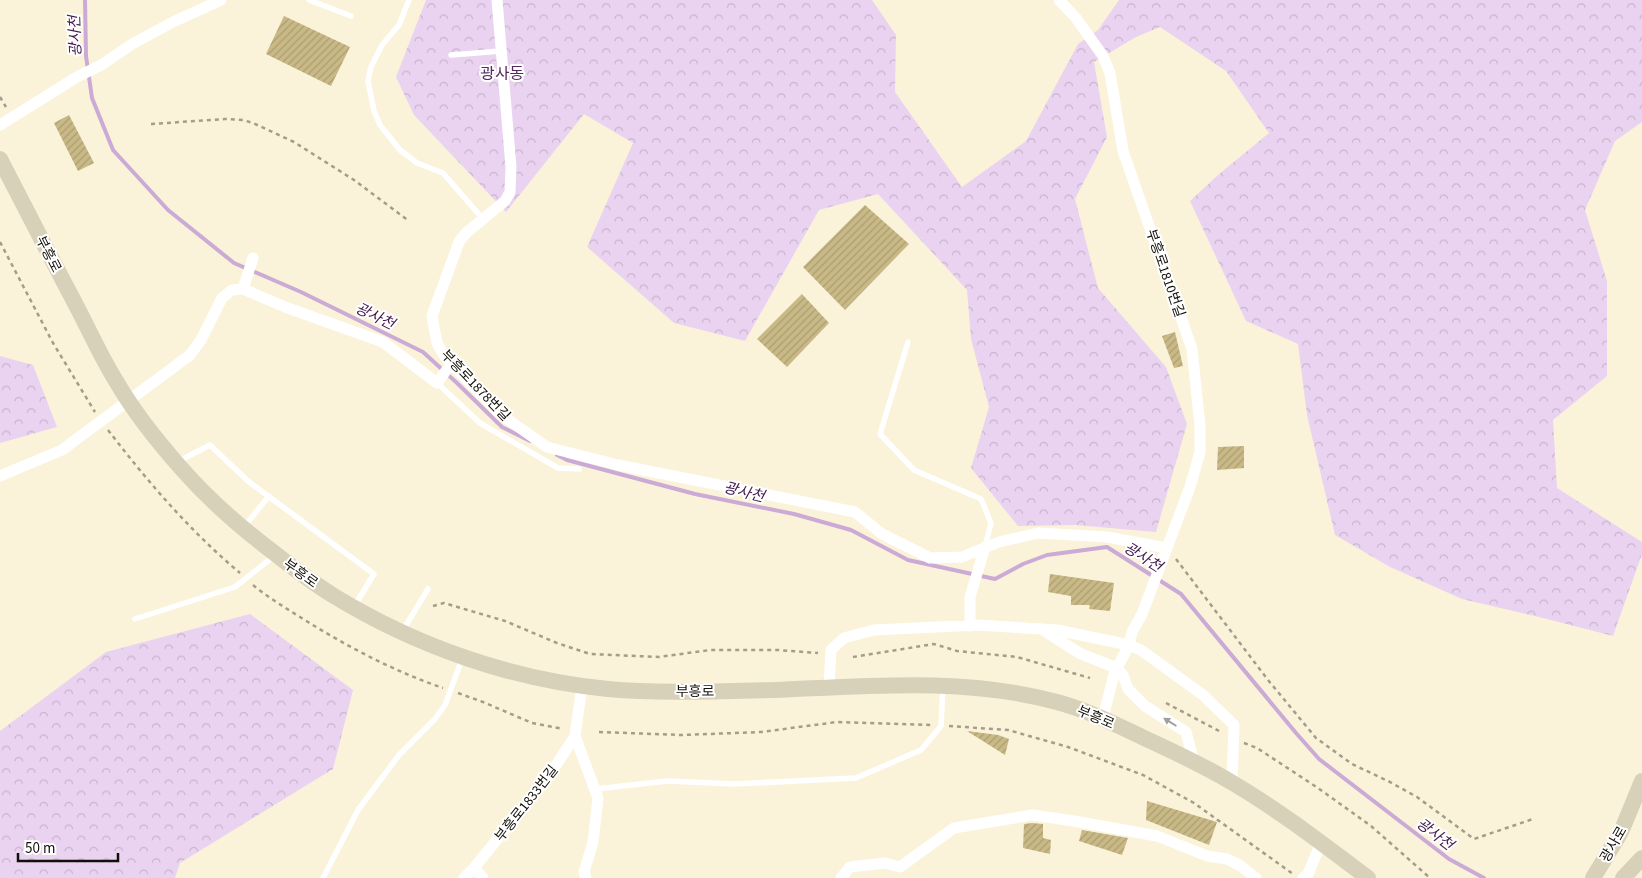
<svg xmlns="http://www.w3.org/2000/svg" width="1642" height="878" font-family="'Source Sans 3','Noto Sans KR',sans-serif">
<defs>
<pattern id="forest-crowns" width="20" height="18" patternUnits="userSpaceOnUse" patternTransform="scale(1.25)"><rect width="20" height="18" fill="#ead3f1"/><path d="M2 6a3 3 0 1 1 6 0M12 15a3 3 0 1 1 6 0" fill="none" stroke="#c8b4cd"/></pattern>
<pattern id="building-hatch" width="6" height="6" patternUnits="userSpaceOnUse" patternTransform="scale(1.25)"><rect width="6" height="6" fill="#c9b986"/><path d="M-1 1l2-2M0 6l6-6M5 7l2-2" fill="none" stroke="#ac9e72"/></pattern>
</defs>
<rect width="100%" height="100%" fill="#faf3da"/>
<path fill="url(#forest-crowns)" d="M426 0H872L896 35 895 92 962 187 1026 141 1078 44 1098 30 1119 0H1642V122L1615 141 1585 210 1607 281V376L1553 420 1557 488 1642 542V554L1613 636 1547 619 1462 599 1390 567 1335 535 1307 415 1298 344 1246 321 1190 201 1218 175 1269 133 1226 71 1160 27 1136 37 1094 62 1107 137 1075 199 1098 288 1166 367 1187 424 1156 532 1075 525 1018 526 971 468 989 407 971 339 967 290 878 194 819 210 745 341 674 323 587 247 633 143 584 114 506 212 414 115 396 77Z
M0 356 33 365 57 427 0 443Z
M250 614 353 690 333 769 180 863 175 878H0V731L106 652Z"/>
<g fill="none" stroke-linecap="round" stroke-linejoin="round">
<path stroke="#cbaad5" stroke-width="4" d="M85 0 86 56 92 98 113 150 168 210 234 263 301 292 423 352 457 383 502 427 530 441
M557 455 567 460 695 494 794 514 851 530 908 560 995 579 1023 564 1047 555 1107 547 1181 594 1296 733 1319 759 1449 859 1484 878"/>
</g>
<path fill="url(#building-hatch)" d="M284 16 350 47 331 86 266 54Z
M69 115 94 163 78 171 54 123Z
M865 205 909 244 845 310 803 267Z
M802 294 829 323 787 367 757 339Z
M1175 332 1183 366 1174 368 1162 336Z
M1244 446V468L1217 470 1218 447Z
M1050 574 1114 583 1110 611 1089 609 1090 605H1071V596L1048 592Z
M967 731 998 735 1009 739 1005 755Z
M1147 801 1217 822 1209 845 1146 820Z
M1032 823 1043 824V838L1051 840 1050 854 1023 848 1024 824Z
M1082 830 1128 838 1122 855 1079 841Z"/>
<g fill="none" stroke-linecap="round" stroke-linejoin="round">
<path stroke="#a39d8a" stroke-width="2.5" stroke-dasharray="4 4" stroke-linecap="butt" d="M0 97 6 107
M151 124 225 119 243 120 253 123 294 142 354 180 409 221
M0 242 53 343 95 412
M108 430C148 482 190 531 240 573
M1176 559 1268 680 1316 738 1352 764 1390 782 1417 797 1474 839 1533 819
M253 585C270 599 289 610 308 622 350 648 396 672 443 688
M433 606 444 603 505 621 557 643 590 654 659 657 710 650H778L818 653
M853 657 934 644 957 651 1017 657 1090 678
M458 693 483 702 532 723 563 729
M1166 703 1221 732
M949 726 1008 730 1068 747 1143 775 1194 803 1293 874
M599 732 682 735 761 732 837 722 931 725
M1244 743 1257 748 1318 788 1371 826 1430 878"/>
<path stroke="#fff" stroke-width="5.5" d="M309 0 351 16
M409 0 399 25 382 45 371 67 368 81 374 111 380 125 400 150 417 163 443 173 483 219
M451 55 501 51
M908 342 880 434 914 470 981 499 991 523 985 547
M437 383 480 423 558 468 579 469
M177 462 210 445 249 482 374 574 355 605
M243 528 269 496
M135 619 235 587 274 556
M403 630 428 589
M595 789 668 781 734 784 856 778 921 750 941 726 943 688
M323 878 358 810 399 755 435 719 445 705 462 659"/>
<path stroke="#fff" stroke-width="11" d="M497 0 511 167 510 192 505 201 466 233 459 242 432 316 437 343 445 357 500 414 547 447 618 465 855 512 882 534 930 558 962 557 999 542 1038 533 1107 537 1167 548
M1059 0 1076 18 1103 56 1110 73 1123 151 1192 349 1200 426V452L1190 487 1142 614 1132 632 1129 645 1114 674 1103 718
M0 125 77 77 103 64 132 44 173 22 221 0
M243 289 253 258
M0 476 62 450 190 355 201 340 222 298 232 290 243 289 285 307 383 342 437 383 451 364
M970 626V597L985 547
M1043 630 1081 654 1117 668 1123 675 1128 689 1145 706 1186 732 1194 762
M829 687 831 650 844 638 874 630 977 625 1057 630 1129 645 1141 650 1203 695 1234 725 1232 782
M575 736 598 798 593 842 584 872 586 878
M474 868 483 878
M464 878 474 868 551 773 575 736 582 686
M841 878 850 867 885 863 900 867 954 828 1032 815 1074 821 1157 836 1207 856 1227 859 1241 866 1256 878
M1303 878 1308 874 1321 843"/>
<path stroke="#d8d1ba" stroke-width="16" d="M0 159C25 208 51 258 77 307 90 332 101 357 116 381 134 412 157 441 181 468 208 499 240 527 273 552 292 567 313 583 334 596 416 646 512 680 608 689 663 694 720 691 775 690 869 686 965 677 1057 702 1087 710 1115 724 1142 737 1172 751 1203 765 1231 782 1279 810 1324 845 1368 878
M1593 878 1621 832 1642 781
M1623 878 1642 858"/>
</g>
<defs><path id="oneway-solid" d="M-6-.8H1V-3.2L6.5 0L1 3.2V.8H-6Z" transform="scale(1.25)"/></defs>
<use fill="#a09f9c" href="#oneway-solid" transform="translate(1170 722) rotate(-148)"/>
<g text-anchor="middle" stroke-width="4" stroke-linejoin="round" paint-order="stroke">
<g font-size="14" fill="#120f07" stroke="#fff">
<text transform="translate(49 254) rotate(63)" y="5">부흥로</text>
<text transform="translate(1166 273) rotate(71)" y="5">부흥로1810번길</text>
<text transform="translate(476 385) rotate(46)" y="5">부흥로1878번길</text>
<text transform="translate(301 573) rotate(36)" y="5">부흥로</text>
<text x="695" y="696">부흥로</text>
<text transform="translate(1096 717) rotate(23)" y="5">부흥로</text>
<text transform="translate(526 803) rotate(-52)" y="5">부흥로1833번길</text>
<text transform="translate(1613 844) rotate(-60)" y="5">광사로</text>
</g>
<g font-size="15" font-style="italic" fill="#441b50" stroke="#fff">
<text transform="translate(75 36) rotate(-92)" y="5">광사천</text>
<text transform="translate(375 316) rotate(26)" y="5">광사천</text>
<text transform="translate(744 492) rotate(14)" y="5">광사천</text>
<text transform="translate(1143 557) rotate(32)" y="5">광사천</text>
<text transform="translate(1435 834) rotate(37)" y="5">광사천</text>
</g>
<g font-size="16" fill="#542a60" stroke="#fff">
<text x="502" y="79">광사동</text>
</g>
</g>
<path d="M18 853v8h100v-8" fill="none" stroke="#120f07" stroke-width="2.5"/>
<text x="25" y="853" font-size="15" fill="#120f07" stroke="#ffffff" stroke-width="4" paint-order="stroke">50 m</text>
</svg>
